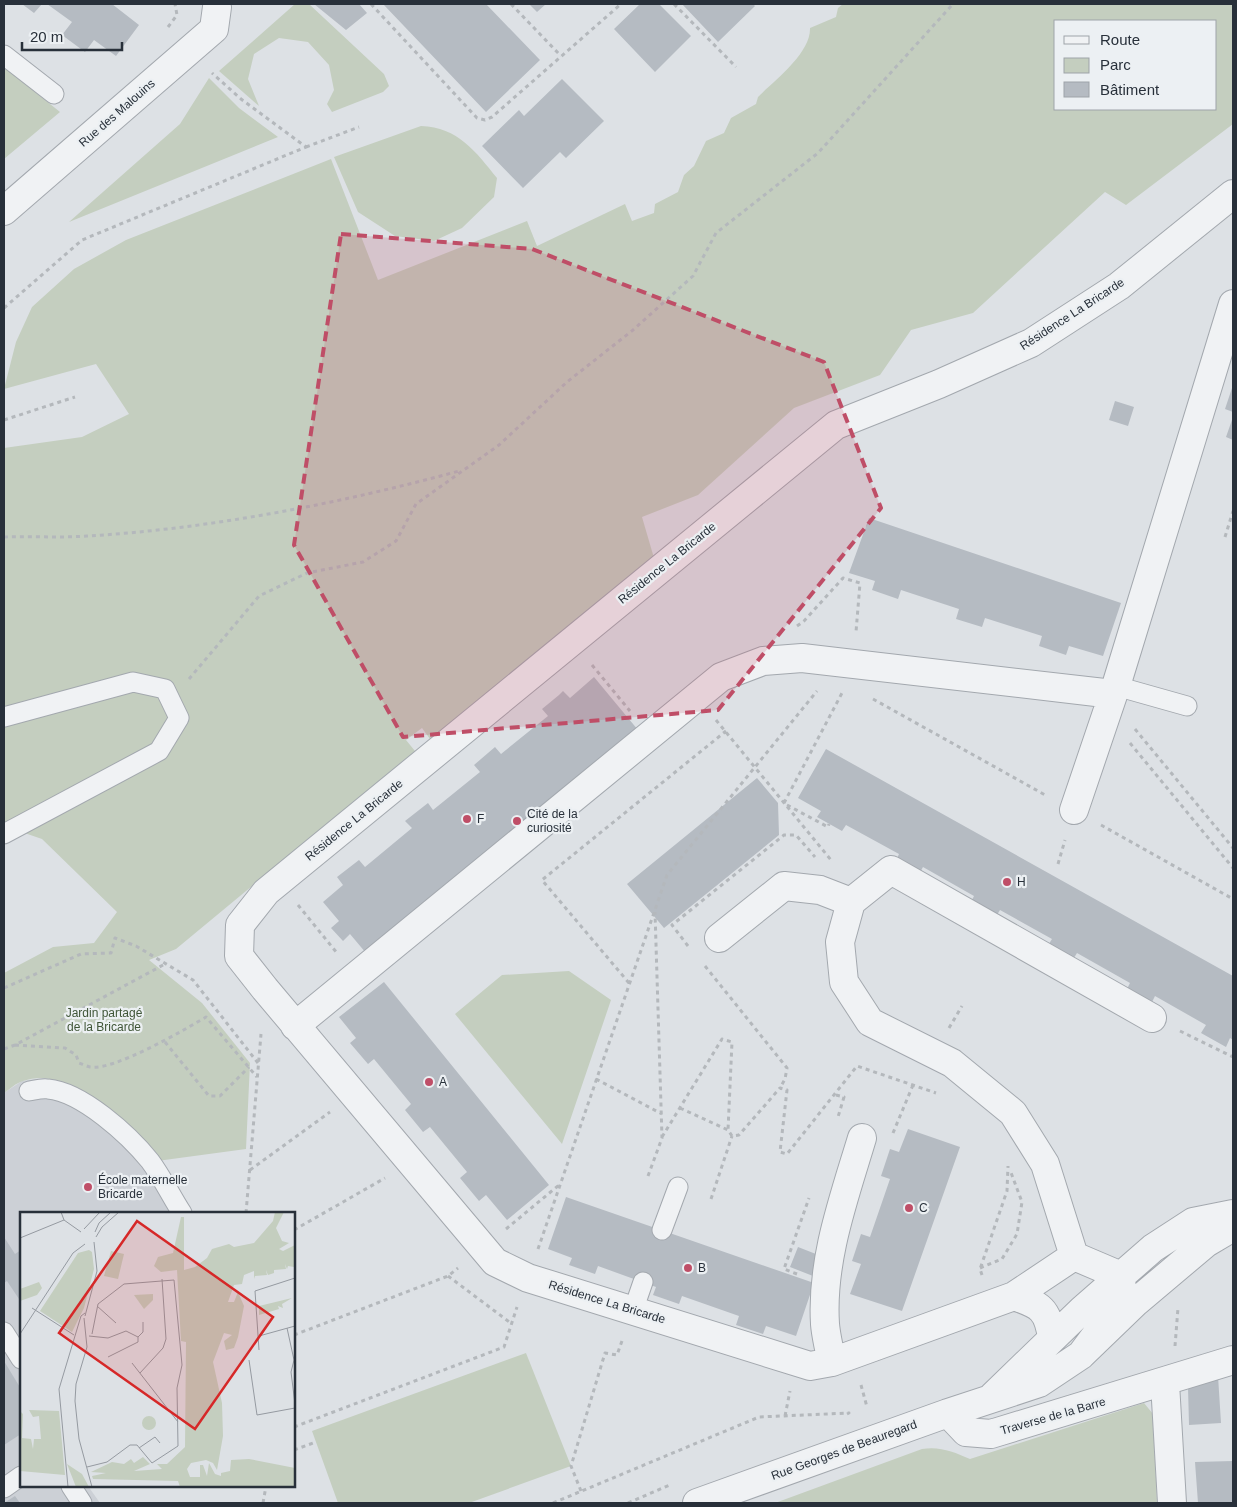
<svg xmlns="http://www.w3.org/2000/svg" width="1237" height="1507" font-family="Helvetica,sans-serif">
<rect width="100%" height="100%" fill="#dde1e5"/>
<path fill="#ccd0d6" d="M45 1078 66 1083 95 1099 189 1213H21V1486H88L100 1503H4V1093L22 1081Z"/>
<path fill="#c4cebf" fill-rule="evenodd" d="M295 4H309L384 74 389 86 383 92 332 112 327 104 334 90 329 65 308 42 279 38 254 54 248 79 259 106 219 71Z
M843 4H1233V124L1126 205 1105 192 973 313 911 330 880 375 794 408 698 495 642 517 654 558 430 739 422 728 406 740 415 751 176 949 149 960 202 1003 250 1063 246 1149 157 1161C126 1130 74 1063 23 1081 16 1083 10 1089 4 1093V973L53 947 94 943 117 912 42 839 4 826V448L82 437 129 414 96 364 4 389 16 342 32 307 74 269 126 240 331 159 378 280 527 221 537 246 625 204 632 221 654 213 655 204 678 192 684 175 694 166 706 141 724 133 731 118 756 104 758 97C775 80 811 53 810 28L836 17 838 8ZM1056 21H1216V109H1056Z
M4 67 60 112 4 159Z
M209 78 239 108 278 137 69 222 180 124Z
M421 126C458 127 476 152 497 178L494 197 462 228 434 241 395 236 358 212 334 157Z
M569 971 611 1000 562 1144 455 1014 502 975Z
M526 1353 571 1466 469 1503H338L312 1431Z
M1144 1403 1153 1414 1157 1503H775L922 1449C940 1446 954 1452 970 1459Z"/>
<path fill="#b5bbc2" d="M22 4H42L34 13Z
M47 4H112L139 25 116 56 94 40 85 52 62 35 72 22Z
M314 4H359L367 13 346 30Z
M383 4H486L540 60 486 112Z
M529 4H546L537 12Z
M640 4H659L691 36 655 72 614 29Z
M682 4H753L755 6 718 42Z
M562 79 604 121 566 158 560 152 523 188 482 146 519 110 524 116Z
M1233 385V412L1225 409Z
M1115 401 1134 407 1128 426 1109 420Z
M1233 417V440L1226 437Z
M869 518 1121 603 1103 656 1069 646 1066 655 1039 646 1042 636 985 618 982 627 956 619 959 609 901 590 898 599 872 590 875 581 849 573Z
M594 677 638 730 366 953 350 934 343 941 331 928 339 921 323 902 343 885 337 877 359 860 365 867 412 828 405 821 428 803 433 810 480 772 474 765 495 747 501 754 548 716 542 709 559 695 563 691 570 698Z
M826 749 1233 976V1040L1230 1038 1226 1047 1201 1033 1206 1025 1155 996 1151 1004 1126 991 1130 983 1077 953 1072 961 1047 947 1052 939 1000 910 995 918 970 904 974 896 923 867 918 876 895 863 899 854 846 825 842 831 817 817 821 811 798 798Z
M757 778 778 803 779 835 664 928 627 884Z
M384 982 549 1185 507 1220 486 1195 479 1201 460 1178 467 1172 430 1127 423 1132 405 1110 411 1104 374 1059 368 1064 350 1043 356 1038 339 1017Z
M908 1129 960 1147 902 1311 850 1294 861 1264 852 1261 861 1234 870 1237 890 1179 881 1176 890 1149 899 1152Z
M566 1197 814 1283 796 1336 766 1326 763 1334 736 1325 739 1316 682 1296 679 1304 653 1295 656 1287 598 1266 595 1274 569 1265 572 1258 548 1249Z
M4 1237 15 1254 21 1250V1302L7 1281 4 1283Z
M798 1247 821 1256 813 1276 790 1267Z
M4 1361 21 1389V1434L4 1445Z
M1218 1376 1221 1423 1189 1425 1188 1387Z
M1233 1461V1502L1198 1503 1195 1462Z
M15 1496 20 1503H4Z"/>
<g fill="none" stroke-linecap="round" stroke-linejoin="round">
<g stroke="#a3a8ae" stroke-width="21">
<path id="lane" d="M4 55 54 94
M1116 686 1187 706
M4 717 133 682 165 689 179 718 159 751 4 834
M29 1091C35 1090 42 1088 48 1089 82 1092 129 1135 150 1161 162 1177 171 1196 182 1213
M662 1230 678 1187
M633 1311 643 1282
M4 1332 21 1359
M71 1486 82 1503
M4 1488 21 1476"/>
</g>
<g stroke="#a3a8ae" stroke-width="30">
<path id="street" d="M4 211 214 29 217 7
M1074 810 1116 686 1233 304
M851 902 891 870 1152 1018
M719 938 784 886 820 890 851 902 840 942 844 982 870 1022 952 1063 1013 1113 1045 1164 1074 1256 1121 1276 1122 1294 1105 1323 1081 1355
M295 1026 721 677 763 661 802 658 1113 694
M1074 1256 1014 1296 832 1362 810 1366 528 1278 495 1262 265 989 239 956 240 925 266 892 836 425 939 384 1031 343 1119 286 1233 194
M1014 1296C1040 1305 1048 1309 1052 1338
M832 1362C829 1349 826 1336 825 1324 821 1260 844 1198 862 1138
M1165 1383 1172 1503
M993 1396 1082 1310 1153 1248 1193 1222 1233 1214
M948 1413 966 1432 991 1434 1233 1360
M697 1503 948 1413 1039 1383 1081 1355 1136 1302 1206 1243 1233 1227"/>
</g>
<path stroke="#b4b8bc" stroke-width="3" stroke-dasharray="4 4" stroke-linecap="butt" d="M371 4 477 118 485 120 492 117 621 4
M511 4 561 56
M674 4 736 67
M168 27 177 15 175 4
M306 147 359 127
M4 308 82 240 306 147 241 99 212 73
M4 420 75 397
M4 537C31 536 59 538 87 536 209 529 342 503 459 471
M1225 537 1233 511
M797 626 804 621 843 578 860 583 856 632
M592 665 630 711
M189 679 259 596 307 573 363 562 396 541 416 504 499 445 567 382 633 330 693 276 716 233 818 153 953 4
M873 699 1047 796
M716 720 831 860
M1135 729 1233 848
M1130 743 1233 868
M784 803 842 693
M787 805 828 827 829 824
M1101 825 1233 899
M1058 864 1065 840
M298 905 337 953
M688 946 672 925 784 835H796L815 857
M705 966 787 1068 785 1079 780 1088
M629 983 542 880 726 731
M4 988 81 954 111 953 115 938 136 946 193 980 258 1063
M949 1028 962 1006
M1180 1031 1233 1057
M165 1042 209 1096H220L249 1067
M15 1045 65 1048 76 1055 79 1063C82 1064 86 1066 90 1067 114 1071 184 1030 206 1017L257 1077
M4 1049 15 1045 165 964
M596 1079 662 1114
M836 1095 844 1097 838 1117
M680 1108 728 1130 732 1136 739 1135 780 1088 787 1090 780 1152 787 1154 857 1066 936 1093
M893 1133 913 1085
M662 1137 722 1039 732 1042 728 1130
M250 1170 330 1112
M648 1176 662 1138 655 912
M711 1199 732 1136
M246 1213 261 1034
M506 1229 559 1185
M294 1230 385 1178
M538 1249 667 875 817 691
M980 1268 1002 1259 1017 1234 1022 1202 1010 1170
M797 1274 784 1269 809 1198
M982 1275 980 1269 1007 1191 1008 1166
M448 1276 512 1324
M294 1335 448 1276 458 1268
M1175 1346 1178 1308
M861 1385 867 1407
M785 1416 790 1391
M294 1427 504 1347 517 1307
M294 1450 316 1442
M581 1491 571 1466 605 1353 617 1355 623 1338
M263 1503 266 1486
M553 1503 759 1417 849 1413 847 1414
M628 1503 672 1484"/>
<use href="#lane" stroke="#f0f2f4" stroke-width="19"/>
<use href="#street" stroke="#f0f2f4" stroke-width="28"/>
</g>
<path fill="#bf4e67" fill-opacity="0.2" stroke="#bf4e67" stroke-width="4" stroke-dasharray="10 6" stroke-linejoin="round" d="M341 234 532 249 824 362 881 508 718 710 403 737 294 545Z"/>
<g fill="#bf4e67" stroke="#ecf0f3" stroke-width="2">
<circle cx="467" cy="819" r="5"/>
<circle cx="517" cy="821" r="5"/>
<circle cx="1007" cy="882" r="5"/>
<circle cx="429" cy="1082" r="5"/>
<circle cx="88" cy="1187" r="5"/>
<circle cx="909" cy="1208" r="5"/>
<circle cx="688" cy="1268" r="5"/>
</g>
<g text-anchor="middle" stroke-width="4.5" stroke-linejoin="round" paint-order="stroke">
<g font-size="12" fill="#28303a" stroke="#ecf0f3">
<text transform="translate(117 113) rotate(-41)" y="4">Rue des Malouins</text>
<text transform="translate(1072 314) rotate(-33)" y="4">Résidence La Bricarde</text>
<text transform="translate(667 563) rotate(-39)" y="4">Résidence La Bricarde</text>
<text transform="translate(354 820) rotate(-39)" y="4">Résidence La Bricarde</text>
<text transform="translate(607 1302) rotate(17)" y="4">Résidence La Bricarde</text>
<text transform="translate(1053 1416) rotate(-16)" y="4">Traverse de la Barre</text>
<text transform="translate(844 1450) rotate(-20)" y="4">Rue Georges de Beauregard</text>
</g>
<g font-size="12" fill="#28303a" stroke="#ecf0f3" text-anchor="start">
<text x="527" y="818">Cité de la<tspan x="527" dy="14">curiosité</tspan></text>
<text x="477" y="823">F</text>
<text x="1017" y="886">H</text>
<text x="439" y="1086">A</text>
<text x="98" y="1184">École maternelle<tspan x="98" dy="14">Bricarde</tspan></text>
<text x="919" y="1212">C</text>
<text x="698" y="1272">B</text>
</g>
<g font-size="12" fill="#3f5537" stroke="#ecf0f3">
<text x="104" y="1017">Jardin partagé<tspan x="104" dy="14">de la Bricarde</tspan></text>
</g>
</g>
<g transform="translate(20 1212)">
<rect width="275" height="275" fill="#dde1e5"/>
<path d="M255 0H264L256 16 262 29 269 31 259 37 263 39 275 33 274 55 268 54 267 57 265 52 266 57 254 58V61L248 63 246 58 247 63 235 64 234 67V59L224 63 222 72 214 73 208 90H214L218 80 224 94 218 125 214 136 206 138 204 129 212 123 204 121 193 150 202 191 203 224 197 258 193 251 186 248 171 251 167 257 170 265H180V253H183L187 264 189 251 195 262 201 264V261L210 259 211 248 229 247 275 256V275H160L158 269 73 267 72 264 86 261 71 260 92 250 104 252 111 247 114 251 123 245 130 252 114 259 142 257 137 252H147L165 235 166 130 161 129 157 58 141 60 134 54 138 45 153 41 161 5H164V58L175 55 187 46 192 37 209 32 214 35 234 31 253 9ZM69 38 72 40 74 57 64 96 52 120 20 99 58 41ZM91 39 104 42 98 67 84 64ZM19 70 22 76 17 83 0 89V77ZM133 82V88L124 97 114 83ZM272 86 262 92 263 96 258 94 259 97 239 103V94ZM9 198 39 199 45 263 0 259V199L3 202 2 226 11 227 13 237 14 227H21L19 204 13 205ZM122 211a7 7 0 1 1 14 0a7 7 0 1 1-14 0ZM47 252 62 262 69 275H56Z" fill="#c4cebf"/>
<path fill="none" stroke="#959aa1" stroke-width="1" d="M41 0 44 8 61 20M64 17 80 0M75 20 79 11 91 0M76 25 82 15 99 0M0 26 44 8M77 94 96 111M12 96 54 123M65 104 77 59 74 30M64 106 67 135 56 172 55 189 59 227 72 275M267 116 274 148 271 160 275 192M0 122 53 41 65 32M69 124 88 126 106 119 118 125 123 120V110M239 124 275 114M239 138 235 79 275 66M88 145 118 130V125M229 148 237 203 275 196M112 151 158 210M120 161 143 136 146 127 142 67M119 236 135 225 140 231M67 255 87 250 110 233H117L132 251 158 234 157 176 162 153 154 68 104 72 78 92 72 122M48 275 39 177 61 104 65 101"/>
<path fill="#d62828" fill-opacity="0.15" stroke="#d62828" stroke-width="2.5" d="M117 9 253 105 175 217 39 121Z"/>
<rect width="275" height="275" fill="none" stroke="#28303a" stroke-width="2.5"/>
</g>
<rect width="1237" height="1507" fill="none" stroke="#28303a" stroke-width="10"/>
<rect x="1054" y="20" width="162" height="90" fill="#ecf0f3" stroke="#9ea3a9"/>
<rect x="1064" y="36" width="25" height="8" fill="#f0f2f4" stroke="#9ea3a9"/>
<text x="1100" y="45" font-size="15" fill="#28303a">Route</text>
<rect x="1064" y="58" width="25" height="15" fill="#c4cebf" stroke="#9ea3a9"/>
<text x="1100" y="70" font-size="15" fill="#28303a">Parc</text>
<rect x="1064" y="82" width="25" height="15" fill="#b5bbc2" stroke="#9ea3a9"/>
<text x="1100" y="95" font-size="15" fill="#28303a">Bâtiment</text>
<path d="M22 42v8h100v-8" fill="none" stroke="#28303a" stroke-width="2.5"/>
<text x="30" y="42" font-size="15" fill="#28303a" stroke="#ecf0f3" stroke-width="4" paint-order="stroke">20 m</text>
</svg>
